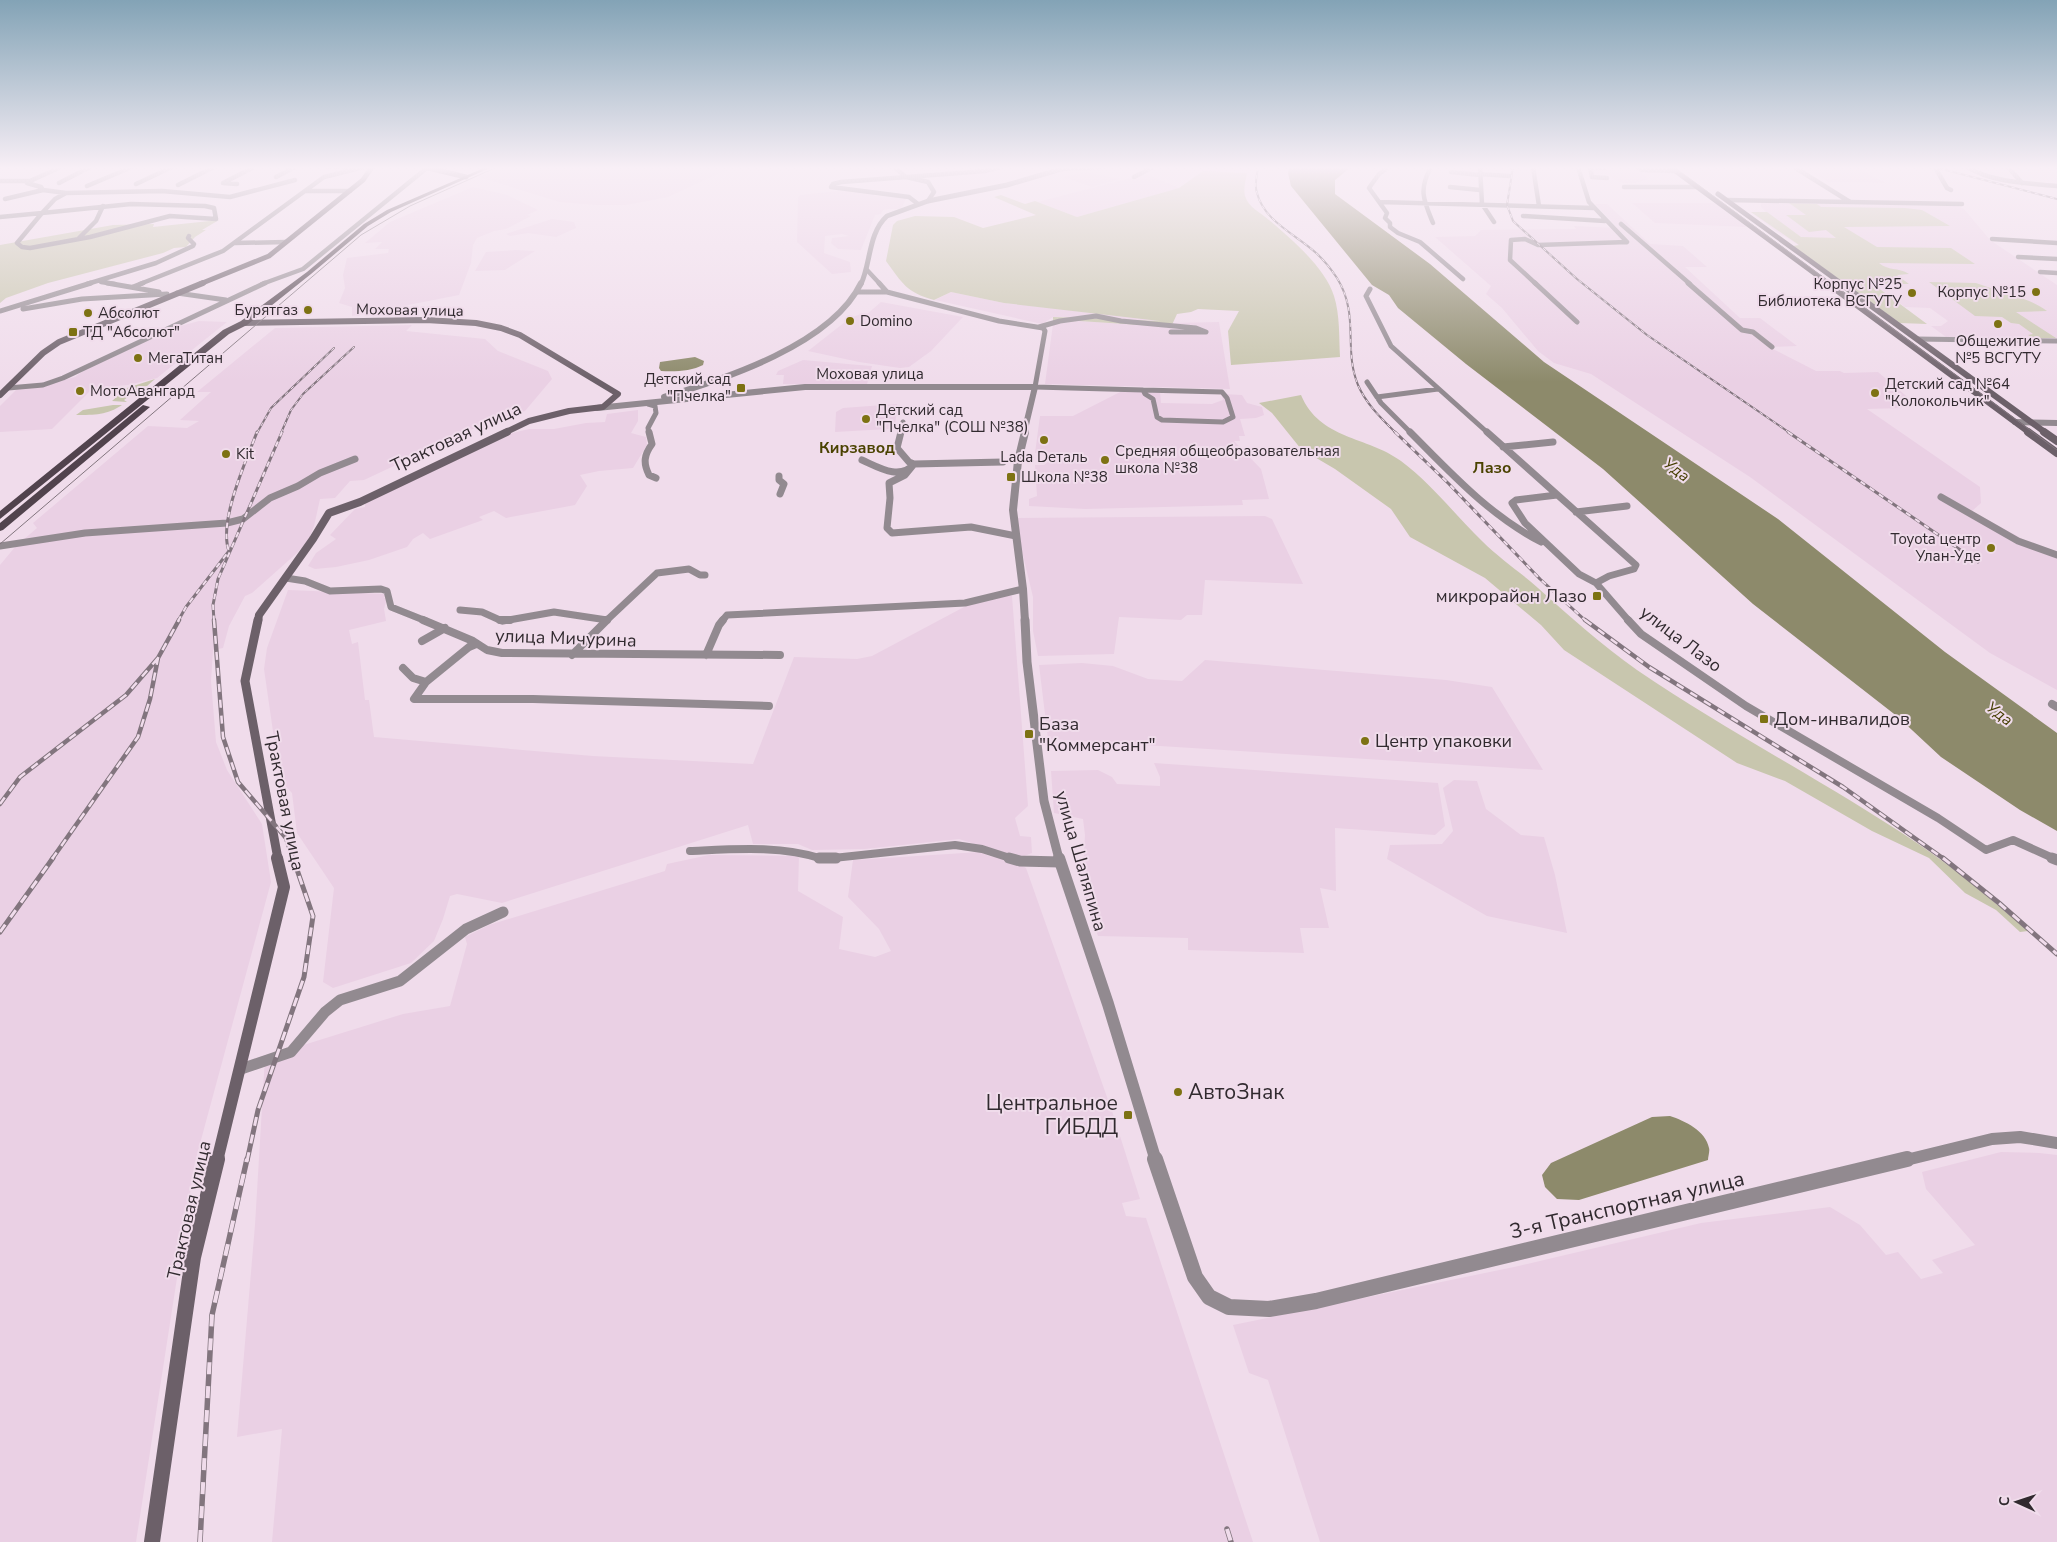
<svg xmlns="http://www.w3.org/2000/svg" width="2057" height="1542" font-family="'Nunito Sans',sans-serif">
<rect width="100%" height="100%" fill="#f0dceb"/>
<path fill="#ead0e4" d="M503 167H733L668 197 626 205H596L560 202 479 177Z
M1593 167H1635L1648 179 1635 183H1623L1613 179 1609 175 1594 174Z
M1803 167H1855L1886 183 1828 182Z
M1085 172 1120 179 1092 187 1063 177Z
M1146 174 1179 188 1077 217 1038 202Z
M473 187 507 195 538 210 527 215 531 216 506 229 494 231 477 238 473 245 471 263 459 295 352 316V307L339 303 345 288 343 275 347 258 388 253 389 249H375L382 242 365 243 390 222Z
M838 191 872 192 875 196 907 197 901 209H889L883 210 881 214 875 215 861 250 838 249 831 243 832 238 849 236 842 234 825 236 824 253 850 262 851 272 832 274 797 242 798 198 800 195Z
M1632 203H1715L1747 227 1655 223Z
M1761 203 1957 206 1964 209 1990 240 2057 285V338L1946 337 1931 326H1941L1948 321 1930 308 1905 307 1855 271 1800 246 1774 230 1751 212H1766L1761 207Z
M1595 204H1607L1650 244 1683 246 1707 267H1685L1740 318H1760L1797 346 1769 347 1816 371H1840L1844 373 1878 372 1911 400H1892L1902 408 1867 409 1980 487 1981 503 1972 511 2057 558V690L1990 653 1750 477 1591 374 1554 363 1538 351 1502 308 1486 294 1491 286 1435 237 1475 236 1481 230 1576 229 1574 226 1617 228Z
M552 219 574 222 576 228 556 237 528 233 510 236 506 234Z
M516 250 535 251 505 270 475 271 486 252Z
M951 292 1004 303 1170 321 1053 317 1042 324 935 300Z
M881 302 963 317 931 351 909 367 900 368 859 362 808 351 850 318 861 314 866 315Z
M199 321 227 322 157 378 128 385 93 388 52 429 0 432V406L18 388 49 384 75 377 93 364 173 328Z
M1079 321 1171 327 1173 323 1219 322 1230 389 1045 384 1053 324Z
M412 325 406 331 485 339 498 351 548 371 552 379 525 411 477 427 364 480 350 481 335 498 320 499 314 526 309 539 297 553 252 593 245 596 229 626 223 648 213 650 211 681 216 742 227 770 262 824 271 882 195 1162 136 1542H0V565L15 547 37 528 33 523 148 426 187 428 199 421 180 420 211 392H197L275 328Z
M803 360 859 365 872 366 867 384H783L784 375H776L778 371Z
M1122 391 1160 392 1161 403 1212 404 1223 400 1222 394 1242 395 1247 403 1262 407 1264 415 1256 418 1240 419 1245 436H1239L1240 441H1234L1261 469 1269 499 1242 500 1243 505 1085 509 1029 506V499L1037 496 1035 465H1044L1055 456 1054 453H1035L1040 416H1073Z
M897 404 895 427 888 429 835 432 836 412 843 408Z
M638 410V421L631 433 646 437 647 445 633 468 599 471 580 475 587 486 575 505 506 518 494 511 479 517 483 520 430 539 423 533 413 539 407 547 369 560 336 567 315 569 308 566 316 553 336 539 330 535 355 509 365 507V504L504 435 529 429H554L586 423 605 422 607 414Z
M1265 516 1272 519 1303 584 1205 580 1202 615H1187L1181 620 1119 617 1114 654 1038 656 1033 631V597L1014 518Z
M288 590 386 594 384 598H387L384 609 386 621 349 630 352 644 358 642 365 700H369L374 737 593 756 753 764 794 657 857 659 872 656 964 607 1002 596H1012L1028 806 1015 818 1020 836 1031 837 1032 853 1019 858 959 839 865 849 812 850 798 844H753L748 825 502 903 457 894 450 896 443 919 434 941 411 963 333 988 323 982 334 888 297 833 292 793 280 780 264 669 267 648Z
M1205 660 1446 680 1492 687 1543 770 1048 739 1039 665 1082 663 1113 666 1148 679 1182 681Z
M1154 763 1438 783 1445 826 1435 835 1335 828 1336 891 1320 888 1329 928H1300L1304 953 1188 950V938L1098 936 1082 890 1085 835 1083 819 1054 813 1051 771 1098 770 1112 777 1117 784 1160 786V777Z
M1454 780 1477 781 1486 809 1521 835 1544 837 1555 875 1567 933 1487 916 1387 859 1390 845 1442 844 1453 831 1443 788Z
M980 852 989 856 1010 859 1026 868 1113 1114 1140 1199 1122 1203 1126 1216 1146 1218 1253 1542H272L282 1429 237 1437 255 1225 265 1057 403 1014 450 1006 467 944 465 937 489 925 665 871 667 864 709 855 799 856 798 891 843 917 839 949 875 957 891 951 879 929 848 897 853 860Z
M2001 1152 2039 1153 2057 1155V1542H1320L1268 1380 1249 1373 1233 1325 1514 1267 1701 1223 1830 1207 1860 1225 1886 1255 1898 1252 1921 1279 1943 1273 1932 1260 1975 1245 1926 1189 1922 1172Z"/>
<path fill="#c8c6ae" d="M1203 171 1247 173C1246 180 1243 188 1245 196 1249 208 1260 212 1269 220 1291 239 1325 267 1334 296 1340 315 1339 337 1340 357L1231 365 1228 331 1239 311 1198 309 1191 312 1177 314 1171 327 1079 321 1053 322V317L1160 321 1004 303 951 292 934 300C906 292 903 284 886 261L893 225 897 221 915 216 954 217 983 228 1036 215 994 197 1001 195 1025 204 1035 201 1077 217 1179 188Z
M1789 203 1817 204 1821 207 1905 208 1922 210 1950 226 1844 227 1877 247 1951 248 1975 264 1879 263C1888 271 1898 267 1909 274L1897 275 1909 284H1873L1927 324 1900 323 1793 246 1799 245 1751 212H1767L1801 237 1836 238 1826 230 1809 232 1786 215H1806Z
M219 220 202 230H206L195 237 186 247 174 248 163 253 48 283 6 298 0 303V245L113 225 154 224 153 227Z
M1929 282 1976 283 2002 292 1998 293C2004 295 2008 294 2014 296 2026 299 2037 304 2047 311L2016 312 2056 338H2033L2028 335 2033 334 2019 324 2011 323 2002 317 1975 316Z
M155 379 147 386 141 387 124 400 127 402 112 401 127 388Z
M1301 395C1320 440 1367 436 1401 461 1433 485 1454 514 1482 541 1499 558 1520 572 1538 588 1570 617 1602 645 1637 670 1728 732 1826 782 1917 843 1957 870 1992 900 2028 931L2020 932 1996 910 1965 893 1929 858 1872 831 1785 781 1737 763 1564 650 1541 625 1485 578 1410 537 1391 509 1335 469 1301 449 1272 413 1259 403Z
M113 405H122C107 415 95 415 76 415L83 410Z"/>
<path fill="#8d8a6b" d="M1289 167H1351L1335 180V194L1430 264 1544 362 1778 519 1945 652 2057 733V831L2020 810 1941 757 1898 717 1753 604 1603 469 1466 364 1398 308 1389 295 1372 285 1291 186 1288 173Z
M695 357 704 361 703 365C692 371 675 372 661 371L659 368 660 362Z
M1670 1116C1685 1121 1706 1131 1709 1148 1710 1151 1708 1157 1708 1160L1579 1200 1557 1199 1545 1187 1542 1175 1551 1163 1652 1117Z"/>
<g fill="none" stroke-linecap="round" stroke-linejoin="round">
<path stroke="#928a90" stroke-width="4.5" d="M326 167H346
M894 167 906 177 928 182 934 192 928 201
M1389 167 1379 174 1369 188 1387 213 1385 218 1390 223V227L1398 233 1420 242 1463 279
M1431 167C1418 190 1424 201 1433 223
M1480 167 1482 204 1494 222
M1533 167 1539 206
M1578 167 1589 202 1627 242
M1637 167 1641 170 1676 171
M1794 167 1850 202
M1967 167C1994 183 2027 183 2057 186
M2008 167 2022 183
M1604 168 1590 167 1592 177 1607 178
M1059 169 1104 167
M1936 169 1947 188 1951 190
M1451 172 1480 175
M1480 174 1510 176
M276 177 295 167
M1134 177 1153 167
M0 181H30L27 183 41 187 43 190 66 193 55 199 42 213 0 217
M30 181 61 167
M59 183 90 167
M136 184 172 167
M237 184 223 183 254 167
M178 185 214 167
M87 186 132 167
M1450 187 1480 190
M1624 187H1698
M305 191H350
M66 193 162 191 230 197 295 180
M5 199 43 190
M1727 200 1962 204
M1380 202 1594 208
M131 204 205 206 214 208 216 219 170 216 90 237 30 248 22 247 17 243 42 213Z
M918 204 909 197 831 187 833 184 841 182 985 171 1001 167
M1523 216 1605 221
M1621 224 1690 284
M79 238 96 221 103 206
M1992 239 2057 243
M235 243 286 242
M2018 257 2057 259
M867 270 880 284
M2040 272 2057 273
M101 282 115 284
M87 284 156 263 193 246 194 244 188 238 189 236
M140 284 223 251 324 177 364 167
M262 284 303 269 428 167
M1536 284 1510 260 1511 240 1525 239 1538 245 1627 242"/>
<path stroke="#928a90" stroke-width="5" d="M107 283 159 292
M879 283 887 292 999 321 1043 328 1045 331 1035 387 1143 390
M1535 283 1577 322
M1688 283 1742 330 1753 332 1772 347
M133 287 143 283
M1370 289 1366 296 1391 346 1488 433
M857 292H887
M177 293 226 300
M23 309 82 299 167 294
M0 311 91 283
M1039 327 1060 321 1096 316 1121 321 1196 328 1206 332H1171
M1917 339 2057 341
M1367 382 1381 403 1411 433
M8 388 43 385 63 378 265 283
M1143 390 1222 392 1227 398 1233 417 1223 422 1162 420 1157 417 1153 399 1145 394Z
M1377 397 1438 389
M648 404 655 406 656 413 648 428 649 433
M901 433 903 422"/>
<path stroke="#928a90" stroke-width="7" d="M649 432 652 444C644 455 643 463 649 475L656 478
M901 432 897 448 909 462 914 464 905 475 889 483 890 498 887 528 892 533 971 527 1016 536
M1410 432C1451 473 1489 515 1541 542
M1487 432 1636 565 1634 569 1609 576 1596 583
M1503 447 1553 442
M862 460C878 467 900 481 914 464L1003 462
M779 476V480L784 484 780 494
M1557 495 1516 500 1512 503 1525 523 1579 574 1596 583 1629 621
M1941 497 2018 541 2057 555
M1576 512 1627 506
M0 546 85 533 227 523 243 519 270 498 298 486 320 473 355 459
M286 578 305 581 330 591 381 589 387 591 391 607 426 621
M460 610 482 612 502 621
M503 621 554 612 607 620
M606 621 657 573 689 569 700 575H705
M722 621 727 615 965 603 1023 589"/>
<path stroke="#928a90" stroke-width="8" d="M423 620 473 641 487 650 502 653 780 655
M500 620H510
M604 620H607
M1628 620 1641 634 1746 706 1938 818 1986 850 2013 840 2055 859
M422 641 445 628
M476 644 469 647 426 682 414 699H533L769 706
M572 655 607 620
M706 655 719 625 723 620
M403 668 413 678 426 682
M2052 704 2057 707
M690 851C734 849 781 845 823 859
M824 859 955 845 982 849 1013 859"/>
<path stroke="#928a90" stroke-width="11" d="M819 858H836
M1009 858 1020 861 1060 862
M2052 858 2057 860
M241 1069 291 1052 325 1012 340 1000 400 981 466 929 503 912"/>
<path stroke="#928a90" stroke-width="5" d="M861 284C871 263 868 233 887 216L928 201 1007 185 1068 167"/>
<path stroke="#928a90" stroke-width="6" d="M664 397C725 379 832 344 861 283
M597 408 805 387H1035L1024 433
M2015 422 2057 423"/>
<path stroke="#928a90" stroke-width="8" d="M1025 621 1023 589 1013 510 1018 461 1025 432"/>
<path stroke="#928a90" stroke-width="9" d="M1025 620 1027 662 1044 801 1059 859"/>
<path stroke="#928a90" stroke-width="12" d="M1059 858 1108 1004 1156 1161
M1902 1161 1992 1139 2020 1137 2057 1143"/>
<path stroke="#928a90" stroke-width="16" d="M1155 1159 1195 1277 1209 1297 1229 1307 1269 1309 1316 1301 1907 1159"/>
<path stroke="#6c6069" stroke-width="5" d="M424 167 466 177
M1670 167 1829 284
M1718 194 1842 284
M200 284 269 256 363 180 372 167"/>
<path stroke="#6c6069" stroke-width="6" d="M1827 283 2030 433
M1840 283 2046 433
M244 323 426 320 476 323 501 328 520 335 618 394 603 407 569 411 529 421 504 433
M0 395 43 353 59 342 203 283"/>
<path stroke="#6c6069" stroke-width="8" d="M2028 432 2057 453
M2044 432 2057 441
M258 621 259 615 313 539 329 513 360 502 507 432"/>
<path stroke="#6c6069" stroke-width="9" d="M258 620 245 681 278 859"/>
<path stroke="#6c6069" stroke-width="12" d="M217 1161 284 887 277 858"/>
<path stroke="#6c6069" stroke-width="16" d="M152 1542 193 1257 217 1159"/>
<path fill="#51434d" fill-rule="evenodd" d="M486 167H492L391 212 368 226 311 274 247 325 229 334 0 519V511L223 330 241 321 307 272 364 224 387 210Z
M143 405 150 407 3 530 0 531V523Z"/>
<path stroke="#82757e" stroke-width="1" d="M1674 167 2057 450
M0 544 361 235 410 206 497 167"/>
<g stroke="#82757e" stroke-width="2">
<path id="rail-far4" d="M1258 167C1257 176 1254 185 1257 193 1264 221 1295 234 1315 252 1323 259 1331 269 1337 278 1360 315 1343 349 1358 385 1366 404 1382 419 1396 433
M1513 167 1507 205 1513 221 1577 279 1647 335 1790 433
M1934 167 2057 199
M257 433 271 408 334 348
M281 433 291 410 303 394 354 347"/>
</g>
<g stroke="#82757e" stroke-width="3">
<path id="rail-far3" d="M1395 432 1449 484 1540 579 1586 621
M1788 432 1978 562
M178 621 186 607 229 551C218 522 246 461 257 432
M214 621 213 605 218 579 282 432"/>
</g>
<g stroke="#82757e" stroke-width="4.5">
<path id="rail-far2" d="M214 620 223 737 238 782 286 838 293 859
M1585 620 1649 667 1843 787 1944 859
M0 804 20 777 126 695 158 658
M52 859 138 737 150 699 158 658 179 620"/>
</g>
<g stroke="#82757e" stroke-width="5">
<path id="rail-far1" d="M1943 858 1999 903 2057 954
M0 932 53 858
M247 1161 258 1110 304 977 313 916 293 858"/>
</g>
<g stroke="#82757e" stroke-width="5.5">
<path id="rail" d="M1227 1529 1231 1542
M200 1542 212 1315 247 1159"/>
</g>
<use href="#rail-far4" stroke="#f0dceb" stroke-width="1" stroke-dasharray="4" stroke-linecap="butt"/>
<use href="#rail-far3" stroke="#f0dceb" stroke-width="2" stroke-dasharray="5.5" stroke-linecap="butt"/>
<use href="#rail-far2" stroke="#f0dceb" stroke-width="2.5" stroke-dasharray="8" stroke-linecap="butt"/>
<use href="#rail-far1" stroke="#f0dceb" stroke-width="3" stroke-dasharray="9" stroke-linecap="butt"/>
<use href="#rail" stroke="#f0dceb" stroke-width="4" stroke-dasharray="12" stroke-linecap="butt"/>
</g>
<linearGradient id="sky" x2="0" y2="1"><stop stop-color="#83a3b6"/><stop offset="0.44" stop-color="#f8eff6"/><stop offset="1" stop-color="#f8eff6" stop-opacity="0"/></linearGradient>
<rect width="2057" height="382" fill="url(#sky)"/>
<g fill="#7d7213" stroke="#f0dceb" stroke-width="2">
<circle cx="2036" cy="292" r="5"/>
<circle cx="1912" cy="293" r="5"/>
<circle cx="308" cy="310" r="5"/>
<circle cx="88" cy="313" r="5"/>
<circle cx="850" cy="321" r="5"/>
<circle cx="1998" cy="324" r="5"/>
<rect x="68" y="327" width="10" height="10" rx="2.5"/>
<circle cx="138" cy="358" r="5"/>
<rect x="736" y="383" width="10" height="10" rx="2.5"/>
<circle cx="80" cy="391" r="5"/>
<circle cx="1875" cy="393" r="5"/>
<circle cx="866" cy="419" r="5"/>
<circle cx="1044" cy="440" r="5"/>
<circle cx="226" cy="454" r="5"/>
<circle cx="1105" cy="460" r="5"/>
<rect x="1006" y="472" width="10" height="10" rx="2.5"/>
<circle cx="1991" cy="548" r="5"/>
<rect x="1592" y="591" width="10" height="10" rx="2.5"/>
<rect x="1759" y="714" width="10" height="10" rx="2.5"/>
<rect x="1024" y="729" width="10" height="10" rx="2.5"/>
<circle cx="1365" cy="741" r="5"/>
<circle cx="1178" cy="1092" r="5"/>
<rect x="1123" y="1110" width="10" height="10" rx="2.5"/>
</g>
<g text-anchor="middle" stroke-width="4" stroke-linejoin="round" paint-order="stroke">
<g font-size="15" fill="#312a2f" stroke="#f0dceb" text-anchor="start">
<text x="1902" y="289" text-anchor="end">Корпус №25<tspan x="1902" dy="17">Библиотека ВСГУТУ</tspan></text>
<text x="2026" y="297" text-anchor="end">Корпус №15</text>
<text x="298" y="315" text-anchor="end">Бурятгаз</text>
<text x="98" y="318">Абсолют</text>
<text x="860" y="326">Domino</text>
<text x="83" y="337">ТД "Абсолют"</text>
<text x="1998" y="346" text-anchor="middle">Общежитие<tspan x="1998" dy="17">№5 ВСГУТУ</tspan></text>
<text x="148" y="363">МегаТитан</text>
<text x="731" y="384" text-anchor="end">Детский сад<tspan x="731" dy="17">"Пчелка"</tspan></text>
<text x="1885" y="389">Детский сад №64<tspan x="1885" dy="17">"Колокольчик"</tspan></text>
<text x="90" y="396">МотоАвангард</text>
<text x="876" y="415">Детский сад<tspan x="876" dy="17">"Пчелка" (СОШ №38)</tspan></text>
<text x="1115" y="456">Средняя общеобразовательная<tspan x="1115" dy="17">школа №38</tspan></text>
<text x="236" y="459">Kit</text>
<text x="1044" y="462" text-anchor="middle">Lada Dеталь</text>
<text x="1021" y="482">Школа №38</text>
<text x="1981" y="544" text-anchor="end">Toyota центр<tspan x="1981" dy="17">Улан-Уде</tspan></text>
</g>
<g font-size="15" fill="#312a2f" stroke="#f0dceb">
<text transform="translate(410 310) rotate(1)" y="5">Моховая улица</text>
<text x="870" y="379">Моховая улица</text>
</g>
<g font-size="16" font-weight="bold" fill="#4a4200" stroke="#f0dceb">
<text x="857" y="453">Кирзавод</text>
</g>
<g font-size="16" font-weight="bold" fill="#4a4200" stroke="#f0dceb">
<text x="1492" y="473">Лазо</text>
</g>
<g font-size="16" font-style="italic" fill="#443d00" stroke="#f0dceb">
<text transform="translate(1677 469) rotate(37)" y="6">Уда</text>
<text transform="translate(2000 713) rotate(37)" y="6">Уда</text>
</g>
<g font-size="18" fill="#312a2f" stroke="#f0dceb">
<text transform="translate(456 437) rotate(-25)" y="6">Трактовая улица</text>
<text transform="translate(566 638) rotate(2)" y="6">улица Мичурина</text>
<text transform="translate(1681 639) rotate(37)" y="6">улица Лазо</text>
<text transform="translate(285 801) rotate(79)" y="6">Трактовая улица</text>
<text transform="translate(1081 861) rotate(74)" y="6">улица Шаляпина</text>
<text transform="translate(189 1210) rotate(-77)" y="6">Трактовая улица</text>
</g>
<g font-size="18" fill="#312a2f" stroke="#f0dceb" text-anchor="start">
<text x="1587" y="602" text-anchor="end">микрорайон Лазо</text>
<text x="1774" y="725">Дом-инвалидов</text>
<text x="1039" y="730">База<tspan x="1039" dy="21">"Коммерсант"</tspan></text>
<text x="1375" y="747">Центр упаковки</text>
</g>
<g font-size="21" fill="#312a2f" stroke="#f0dceb" text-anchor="start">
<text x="1188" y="1099">АвтоЗнак</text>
<text x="1118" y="1110" text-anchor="end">Центральное<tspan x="1118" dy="24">ГИБДД</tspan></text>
</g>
<g font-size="21" fill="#312a2f" stroke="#f0dceb">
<text transform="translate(1627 1205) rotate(-13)" y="7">3-я Транспортная улица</text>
</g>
</g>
<g transform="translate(2017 1502) rotate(273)" stroke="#f0dceb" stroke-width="4" paint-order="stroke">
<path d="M0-4L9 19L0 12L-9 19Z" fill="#312a2f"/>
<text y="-8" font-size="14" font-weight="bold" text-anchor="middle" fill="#312a2f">С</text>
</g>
</svg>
